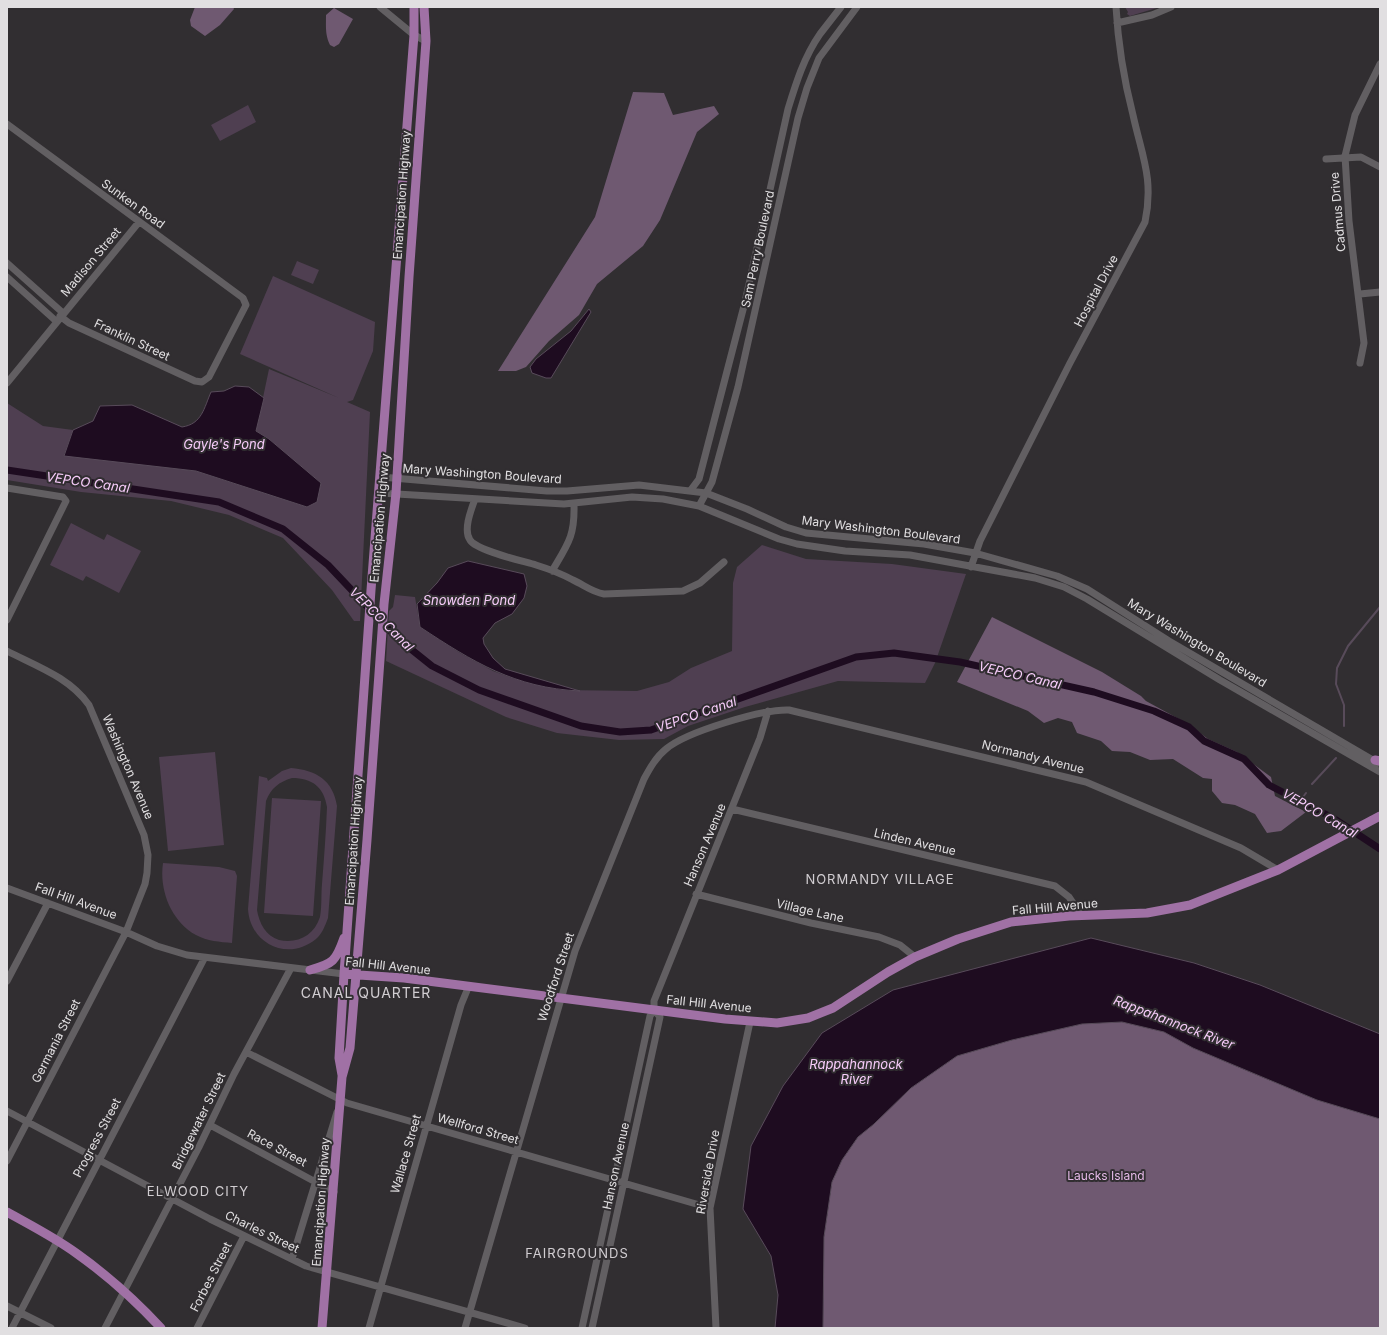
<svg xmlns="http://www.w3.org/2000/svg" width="1387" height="1335" font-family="Inter,sans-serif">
<rect width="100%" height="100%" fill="#312e31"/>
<path fill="#4f3f51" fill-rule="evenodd" d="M1125 7H1160L1130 16 1127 14 1128 12Z
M248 105 256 122 220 141 211 125Z
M297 261 319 270 313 284 291 275Z
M273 276 375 322 373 351 353 400 347 402 370 412 360 621H354L332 590 283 538 229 515 171 501 81 492 7 480V403L43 426 73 430 64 455 196 471 307 507 321 483 269 439 256 431 269 369 339 398 240 354Z
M71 523 104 540 107 534 141 551 119 593 86 576 83 581 50 565Z
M762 545 806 559 892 564 966 574 935 663 925 683 838 681 745 707 688 726 664 739 619 740 557 733 506 717 386 661 389 611 393 607 395 595 415 597 420 627 460 653 493 671 512 678 561 690 637 691 669 682 691 668 732 651 733 583 737 567Z
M215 752 224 845 168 851 159 757Z
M291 768C316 770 333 780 337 806L328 918C325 926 322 934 316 939 288 962 250 944 248 909L259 776 267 778 268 781 282 771ZM292 778C312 778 324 787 327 807 326 833 324 858 322 884 321 894 322 907 320 917 314 936 297 944 279 940 266 936 259 923 257 910L266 801C271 788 279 782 292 778Z
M272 798 321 801 313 916 264 913Z
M163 863 219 867 235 871 237 876 232 943C220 942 207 941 196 935 171 921 159 890 163 863Z"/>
<path fill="#6f5971" d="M195 7H233L234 9 220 25 205 36 191 26 190 20Z
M334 8 353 19 339 44 334 47 330 45C325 35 326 26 326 15Z
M633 92 664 93 673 115 714 106 719 114 697 132 660 220 643 246 597 284 579 315 549 341 526 367 516 371H498L595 217Z
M992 617 1102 672 1141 696 1146 701 1188 724 1208 739 1237 752 1271 777 1275 796 1306 812 1281 831 1267 833 1255 814 1235 805 1222 803 1212 791V779L1203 778 1173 759 1150 760 1130 752 1112 751 1101 741 1077 733 1072 722 1058 718 1044 723 1028 711 957 682Z
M1122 1022 1164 1032 1193 1048 1317 1100 1380 1119V1328H823L824 1237 832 1182 842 1160 858 1137 874 1124 911 1088 957 1056 1012 1040 1082 1024Z"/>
<path fill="#1e0c20" stroke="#584b5a" d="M589 309 591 312 551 378H546L532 373 530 367 536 359 571 331Z
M235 386 249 387 264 398 256 431 269 439 321 483 317 502 307 507 196 471 64 456 73 430 93 421 100 406 132 405 182 427C202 424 204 408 211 392L224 391Z
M468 561 524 574 527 586 524 598 512 614 495 623 483 638 484 644 493 658 505 669 580 691C515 688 473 662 420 627L417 604 437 583 448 568Z
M1091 938 1194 963 1260 985 1380 1034V1119L1317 1100 1193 1048 1164 1032 1122 1022 1082 1024 1012 1040 957 1056 911 1088 874 1124 858 1137 842 1160 832 1182 824 1237 823 1328H775L778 1295 771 1256 743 1209 751 1146 783 1086 822 1033 893 990Z"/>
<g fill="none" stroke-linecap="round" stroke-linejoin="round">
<path stroke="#584b5a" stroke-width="2" d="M1344 726V705L1336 684 1337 668 1348 646 1380 607
M1312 784 1336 758
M1300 801 1306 793"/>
<path stroke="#1e0c20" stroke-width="7" d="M7 470 219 502 283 529 328 565 397 638 432 666 479 690 581 726 620 732 651 730 856 657 894 653 960 662 1094 692 1154 711 1189 727 1204 741 1244 759 1269 785 1333 818 1380 849"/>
<path stroke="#625f62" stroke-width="7" d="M380 7 414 35 426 41
M1117 23 1152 15 1171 7
M7 124 243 298 246 305 209 377 202 382 195 381 69 323 60 316
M1326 159 1361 157 1380 167
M7 263 63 313
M7 277 56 321
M1360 294 1380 292
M1360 363 1364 343 1349 221 1345 156 1355 115 1380 64
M7 383 139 222
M381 477 547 491H567L639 485 706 493 747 509 786 527 806 533 924 544 975 553 1057 576 1087 589 1169 641 1378 763
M7 488 63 497 66 501 7 620
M690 491 699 479 745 302 788 109C796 83 804 57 820 34 827 25 834 16 841 7
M380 493 564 504 632 497 663 499 699 506 779 539 797 544 845 551 910 555 1035 578 1064 587 1087 599 1220 680 1380 772
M475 499C471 510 463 530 470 540 477 551 523 561 536 565 549 569 562 574 573 580 584 585 592 592 604 594L683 591 700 583 724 562
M699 506 712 482 738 387 798 118 807 88 819 58 857 7
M971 567 980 541 1070 363 1145 222C1154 179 1142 156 1133 115 1124 80 1118 43 1116 7
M552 571C568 544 575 536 574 504
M7 651C36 666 69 677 89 705L144 835 148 855 147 873 145 884 126 932 7 1161
M732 809 1055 886 1069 897 1081 915
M7 888 126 932 157 946 187 955 344 974
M696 894 811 923 879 937 900 945 915 957
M7 981 48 903
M246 1052 347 1103 710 1208
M7 1111 210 1219 306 1266 525 1328
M210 1125 334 1192
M292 1259 337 1112
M7 1306 51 1328
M12 1328 204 959
M105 1328 199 1147 234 1074 291 968
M197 1328 244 1236
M369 1328 461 1005 468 988
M465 1328 575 951 644 779C650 768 656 757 666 749 686 732 762 709 789 710L1086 782 1241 848 1278 870
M582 1328 650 1016 654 1010
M592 1328 660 1017 654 1010V1001L760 738 768 711
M716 1328 710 1208 750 1022"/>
<path stroke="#a071a5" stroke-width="9" d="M1375 760 1380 761
M310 970C333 964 336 961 344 938
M344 974 404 978 725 1019 777 1023 808 1018 833 1008 888 972 915 957 958 939 1011 922 1069 916 1147 913 1190 905 1278 870 1380 816
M342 1075 339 1058 344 974 371 590 414 35V7
M7 1212C30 1225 54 1237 76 1253 107 1275 135 1300 161 1328
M322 1328 342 1077 350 1048 367 840 384 604 396 493 409 277 426 41 424 7"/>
</g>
<g text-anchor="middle" stroke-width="4" stroke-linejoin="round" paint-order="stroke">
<g font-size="12" fill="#e1dfe1" stroke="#312e31">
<text transform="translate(402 195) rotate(-86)" y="4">Emancipation Highway</text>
<text transform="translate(133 204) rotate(36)" y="4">Sunken Road</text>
<text transform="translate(1338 212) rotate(-95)" y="4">Cadmus Drive</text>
<text transform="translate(758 249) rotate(-78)" y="4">Sam Perry Boulevard</text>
<text transform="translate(91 262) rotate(-50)" y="4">Madison Street</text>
<text transform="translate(1096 291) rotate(-62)" y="4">Hospital Drive</text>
<text transform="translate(132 340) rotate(25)" y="4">Franklin Street</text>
<text transform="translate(482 474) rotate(4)" y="4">Mary Washington Boulevard</text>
<text transform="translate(380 518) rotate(-85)" y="4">Emancipation Highway</text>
<text transform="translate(881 530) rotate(7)" y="4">Mary Washington Boulevard</text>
<text transform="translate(1197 643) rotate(31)" y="4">Mary Washington Boulevard</text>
<text transform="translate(1033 757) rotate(14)" y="4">Normandy Avenue</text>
<text transform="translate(128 767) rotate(67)" y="4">Washington Avenue</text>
<text transform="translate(354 841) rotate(-86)" y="4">Emancipation Highway</text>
<text transform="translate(915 842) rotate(13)" y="4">Linden Avenue</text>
<text transform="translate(705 845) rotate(-67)" y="4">Hanson Avenue</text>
<text transform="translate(76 901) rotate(20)" y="4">Fall Hill Avenue</text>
<text transform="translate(1055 907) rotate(-5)" y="4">Fall Hill Avenue</text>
<text transform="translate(810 911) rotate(13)" y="4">Village Lane</text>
<text transform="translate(388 966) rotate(6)" y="4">Fall Hill Avenue</text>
<text transform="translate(556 977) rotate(-72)" y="4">Woodford Street</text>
<text transform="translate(709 1004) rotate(6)" y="4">Fall Hill Avenue</text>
<text transform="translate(56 1041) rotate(-63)" y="4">Germania Street</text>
<text transform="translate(199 1121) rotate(-64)" y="4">Bridgewater Street</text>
<text transform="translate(478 1129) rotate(16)" y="4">Wellford Street</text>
<text transform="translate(97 1138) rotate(-62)" y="4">Progress Street</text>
<text transform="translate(277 1148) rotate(28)" y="4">Race Street</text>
<text transform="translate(406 1154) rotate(-74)" y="4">Wallace Street</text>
<text transform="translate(616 1166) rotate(-78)" y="4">Hanson Avenue</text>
<text transform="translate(708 1172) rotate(-80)" y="4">Riverside Drive</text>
<text transform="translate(321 1202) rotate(-86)" y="4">Emancipation Highway</text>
<text transform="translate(262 1232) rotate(26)" y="4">Charles Street</text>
<text transform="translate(211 1277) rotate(-63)" y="4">Forbes Street</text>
</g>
<g font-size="12" fill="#e4b9e7" stroke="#312e31">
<text x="1106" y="1180">Laucks Island</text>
</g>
<g font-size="13" font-style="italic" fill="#f7ccfa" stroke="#312e31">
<text x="224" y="449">Gayle's Pond</text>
<text transform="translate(88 482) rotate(8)" y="5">VEPCO Canal</text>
<text x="469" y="605">Snowden Pond</text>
<text transform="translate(382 619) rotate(45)" y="5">VEPCO Canal</text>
<text transform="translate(1020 675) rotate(13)" y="5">VEPCO Canal</text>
<text transform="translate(696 714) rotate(-19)" y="5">VEPCO Canal</text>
<text transform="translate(1320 813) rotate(30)" y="5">VEPCO Canal</text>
<text transform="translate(1174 1022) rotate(21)" y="5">Rappahannock River</text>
<text x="856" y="1069">Rappahannock<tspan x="856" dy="15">River</tspan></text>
</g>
<g font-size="13" letter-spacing="1" fill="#d1cdd1" stroke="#312e31">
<text x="880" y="884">NORMANDY VILLAGE</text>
<text x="198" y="1196">ELWOOD CITY</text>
<text x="577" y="1258">FAIRGROUNDS</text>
</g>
<g font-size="14" letter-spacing="1" fill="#d1cdd1" stroke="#312e31">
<text x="366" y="998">CANAL QUARTER</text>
</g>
</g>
<rect width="1387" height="1335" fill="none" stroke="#e1dfe1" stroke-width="16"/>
</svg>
